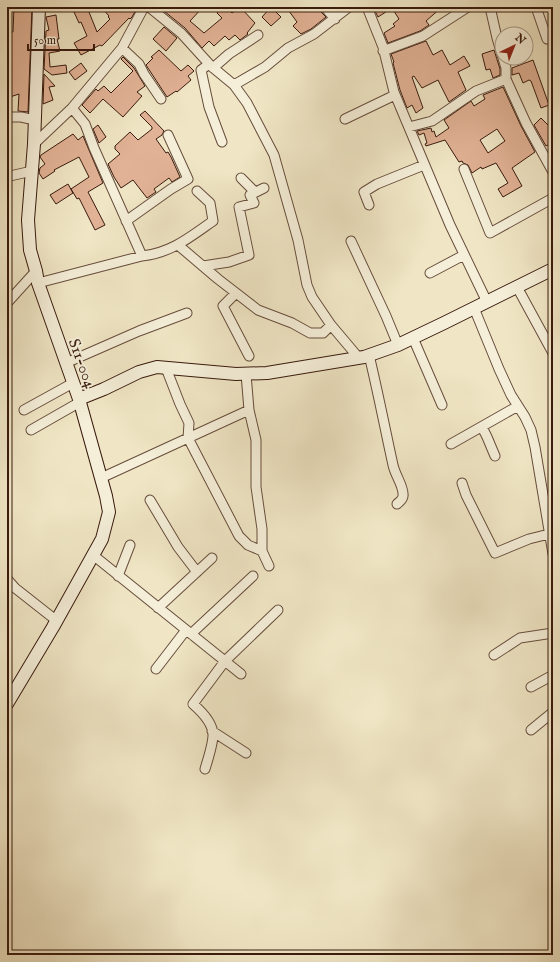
<svg xmlns="http://www.w3.org/2000/svg" width="560" height="962" font-family="'IM FELL English',serif">
<rect width="100%" height="100%" fill="#f0e6c5"/>
<filter id="stains"><feTurbulence type="fractalNoise" baseFrequency=".005" numOctaves="4"/><feColorMatrix values="0 0 0 0 .2 0 0 0 0 .09 0 0 0 0 .02 0 0 0 .5 -.17"/></filter>
<radialGradient id="worn" r=".72"><stop offset=".6" stop-color="#630" stop-opacity="0"/><stop offset="1" stop-color="#630" stop-opacity=".3"/></radialGradient>
<path fill="#e1b295" stroke="#391a0e" fill-rule="evenodd" d="M14 7H32L28 112 18 111 19 94 7 98V65L10 64V42H7V32H13Z
M87 7 97 32 110 19 108 17 109 16 101 7H133L136 10 132 17 130 19 129 18 102 46 100 45 81 55 74 43 87 36 81 22 79 23 74 12Z
M159 7H203L190 21 204 33 222 18 217 13 218 11 213 7H226L232 13 240 7 255 23 247 33 248 34 240 40 235 35 229 40 225 36 214 46 209 41 202 48 185 28Z
M271 7 281 17 271 26 262 17Z
M286 7H319L320 11 326 17 311 29 301 34 293 26 297 22Z
M373 7H442L426 21 429 25 420 31 388 43 384 33 395 26 393 24 399 19 392 8 378 17Z
M56 15 59 39H57L60 51 49 53 50 67 66 65 67 73 52 75 44 69 46 31 49 30 46 17Z
M164 27 177 38 166 51 153 39Z
M426 41 433 55 442 50 450 65 464 56 470 66 458 72 466 90 449 102 438 80 422 88 414 76 412 77 423 108 416 113 412 105 407 108 400 90 393 63 394 62 391 54Z
M159 50 181 71 188 65 194 71 188 76 191 80 177 92 176 91 167 97 146 65 153 58 151 57Z
M494 50 500 69V75L493 78 490 69 486 70 482 54Z
M123 57 134 68 145 86 137 92 142 96 123 117 103 99 90 113 82 105 96 89 98 91 104 86 111 93 133 71 121 59Z
M533 60 549 105 541 108 531 81 529 80 523 83 519 73 512 75V68Z
M81 63 87 71 75 80 69 72Z
M44 74 55 86 49 87 53 100 43 104Z
M503 87 521 126 535 152 512 168 522 186 503 197 498 189 508 183 496 163 482 169 481 167 472 173 468 165 463 163 462 161 459 162 445 140 426 146 425 144 427 143 424 133 419 135 417 131 431 128 432 132 434 131 436 137 449 128 444 120 471 101 474 106 485 99 483 95ZM497 129 505 141 488 153 480 140Z
M145 111 164 131 162 135 156 139 166 153 168 152 171 157 180 177 172 182 169 178 154 189 156 192 147 198 133 180 121 188 114 177 108 164 120 154 115 149V146L130 132 138 140 152 129V127L140 115Z
M541 118 553 130V142L546 146 534 125Z
M98 125 106 137 99 143 93 129Z
M73 134 78 140 83 136 103 183 88 192 105 225 95 230 79 198 77 199 71 189 89 177 79 157 54 170 55 171 43 179 39 173 40 168 45 164 40 157 41 155Z
M68 184 73 193 56 204 50 195Z"/>
<g fill="none" stroke-linecap="round" stroke-linejoin="round">
<g stroke="#674d3c" stroke-width="11">
<path id="street" d="M149 7 181 33 211 66 234 85 247 103 274 155 298 240 307 285 312 297 331 325 358 357
M325 7 335 19
M367 7 383 47 394 92 450 225 487 302
M490 7 497 38 502 55
M536 7 547 39
M122 48 139 64 144 74 161 99
M383 51 423 36 468 7
M503 58 506 68V79
M209 64 201 70 209 107 222 142
M213 68 229 54 258 35
M234 85 265 67 288 48 314 34 349 7
M72 108 85 124 94 148 142 256
M7 117H21L35 120
M345 119 395 95
M409 127 432 121 476 91 506 79 526 123 553 172
M34 144 72 108 122 48 144 7
M464 169 490 233 553 198
M7 178 10 176 32 171
M241 178 255 192
M369 205 364 192 377 184 424 165
M126 221 171 189 188 179 168 135
M351 241 386 316 398 345
M178 245 218 279 258 310 292 323 310 333H323L331 325
M203 266 229 262 249 255 239 207 254 203 250 195 264 188
M430 273 464 255
M38 283 142 256C171 253 190 237 213 221L210 203 197 191
M517 287 553 353
M236 293 223 306 249 356
M7 303 36 271
M474 308 499 369 511 395 525 417 531 430 535 447 553 554
M413 338 442 405
M369 355C378 392 385 429 393 465 395 475 403 485 403 494 404 499 400 501 397 504
M66 363 139 331 187 313
M166 368 180 404 189 423 188 438 239 536 248 545 262 551
M246 374 249 410 256 440V487L262 529V551L269 566
M24 410 73 383
M482 427 487 437 495 456
M31 430 80 402
M451 444 518 406
M101 478 249 410
M462 483 466 495 495 553 529 539 549 534
M150 500 178 547 197 572
M93 555 241 674
M118 576 130 545
M7 579 15 588 57 621
M158 608 212 558
M191 634 253 576
M494 655 520 638 553 633
M156 669 186 630
M531 687 553 675
M531 730 553 712
M212 731 246 753
M205 769C208 759 213 744 213 735 213 723 201 711 193 704L225 661 278 610"/>
</g>
<g stroke="#391a0e" stroke-width="14">
<path id="secondary" d="M79 399 104 389 139 372 157 367 236 374 267 373 364 357 398 345 444 323 553 269
M7 704 53 627 102 539 109 512 106 496 79 399 38 283 36 271 30 250 28 220 34 144 39 7"/>
</g>
<use href="#street" stroke="#f5efd9" stroke-width="9"/>
<use href="#secondary" stroke="#f5efd9" stroke-width="12"/>
</g>
<g text-anchor="middle" stroke-width="4" stroke-linejoin="round" paint-order="stroke">
<g font-size="16" fill="#391a0e" stroke="#f5efd9">
<text transform="translate(83 363) rotate(70)" y="6">S11-004</text>
</g>
</g>
<rect width="560" height="962" fill="none" stroke="#f0e6c5" stroke-width="24"/>
<rect x="8" y="8" width="544" height="946" fill="none" stroke="#391a0e" stroke-width="2"/>
<rect x="12" y="12" width="536" height="938" fill="none" stroke="#391a0e"/>
<g transform="translate(514 46) rotate(43)"><circle r="19" fill="#f5efd9" stroke="#aa9a88"/>
<path d="M0-3L7 15L0 10L-7 15Z" fill="#8f2418"/>
<text y="-6" font-size="11" font-weight="bold" text-anchor="middle" fill="#391a0e">N</text>
</g>
<path d="M28 44v6h66v-6" fill="none" stroke="#391a0e" stroke-width="2"/>
<text x="34" y="44" font-size="12" fill="#391a0e" stroke="#f5efd9" stroke-width="3" paint-order="stroke">50 m</text>
<rect width="100%" height="100%" filter="url(#stains)"/>
<rect width="100%" height="100%" fill="url(#worn)"/>
</svg>
